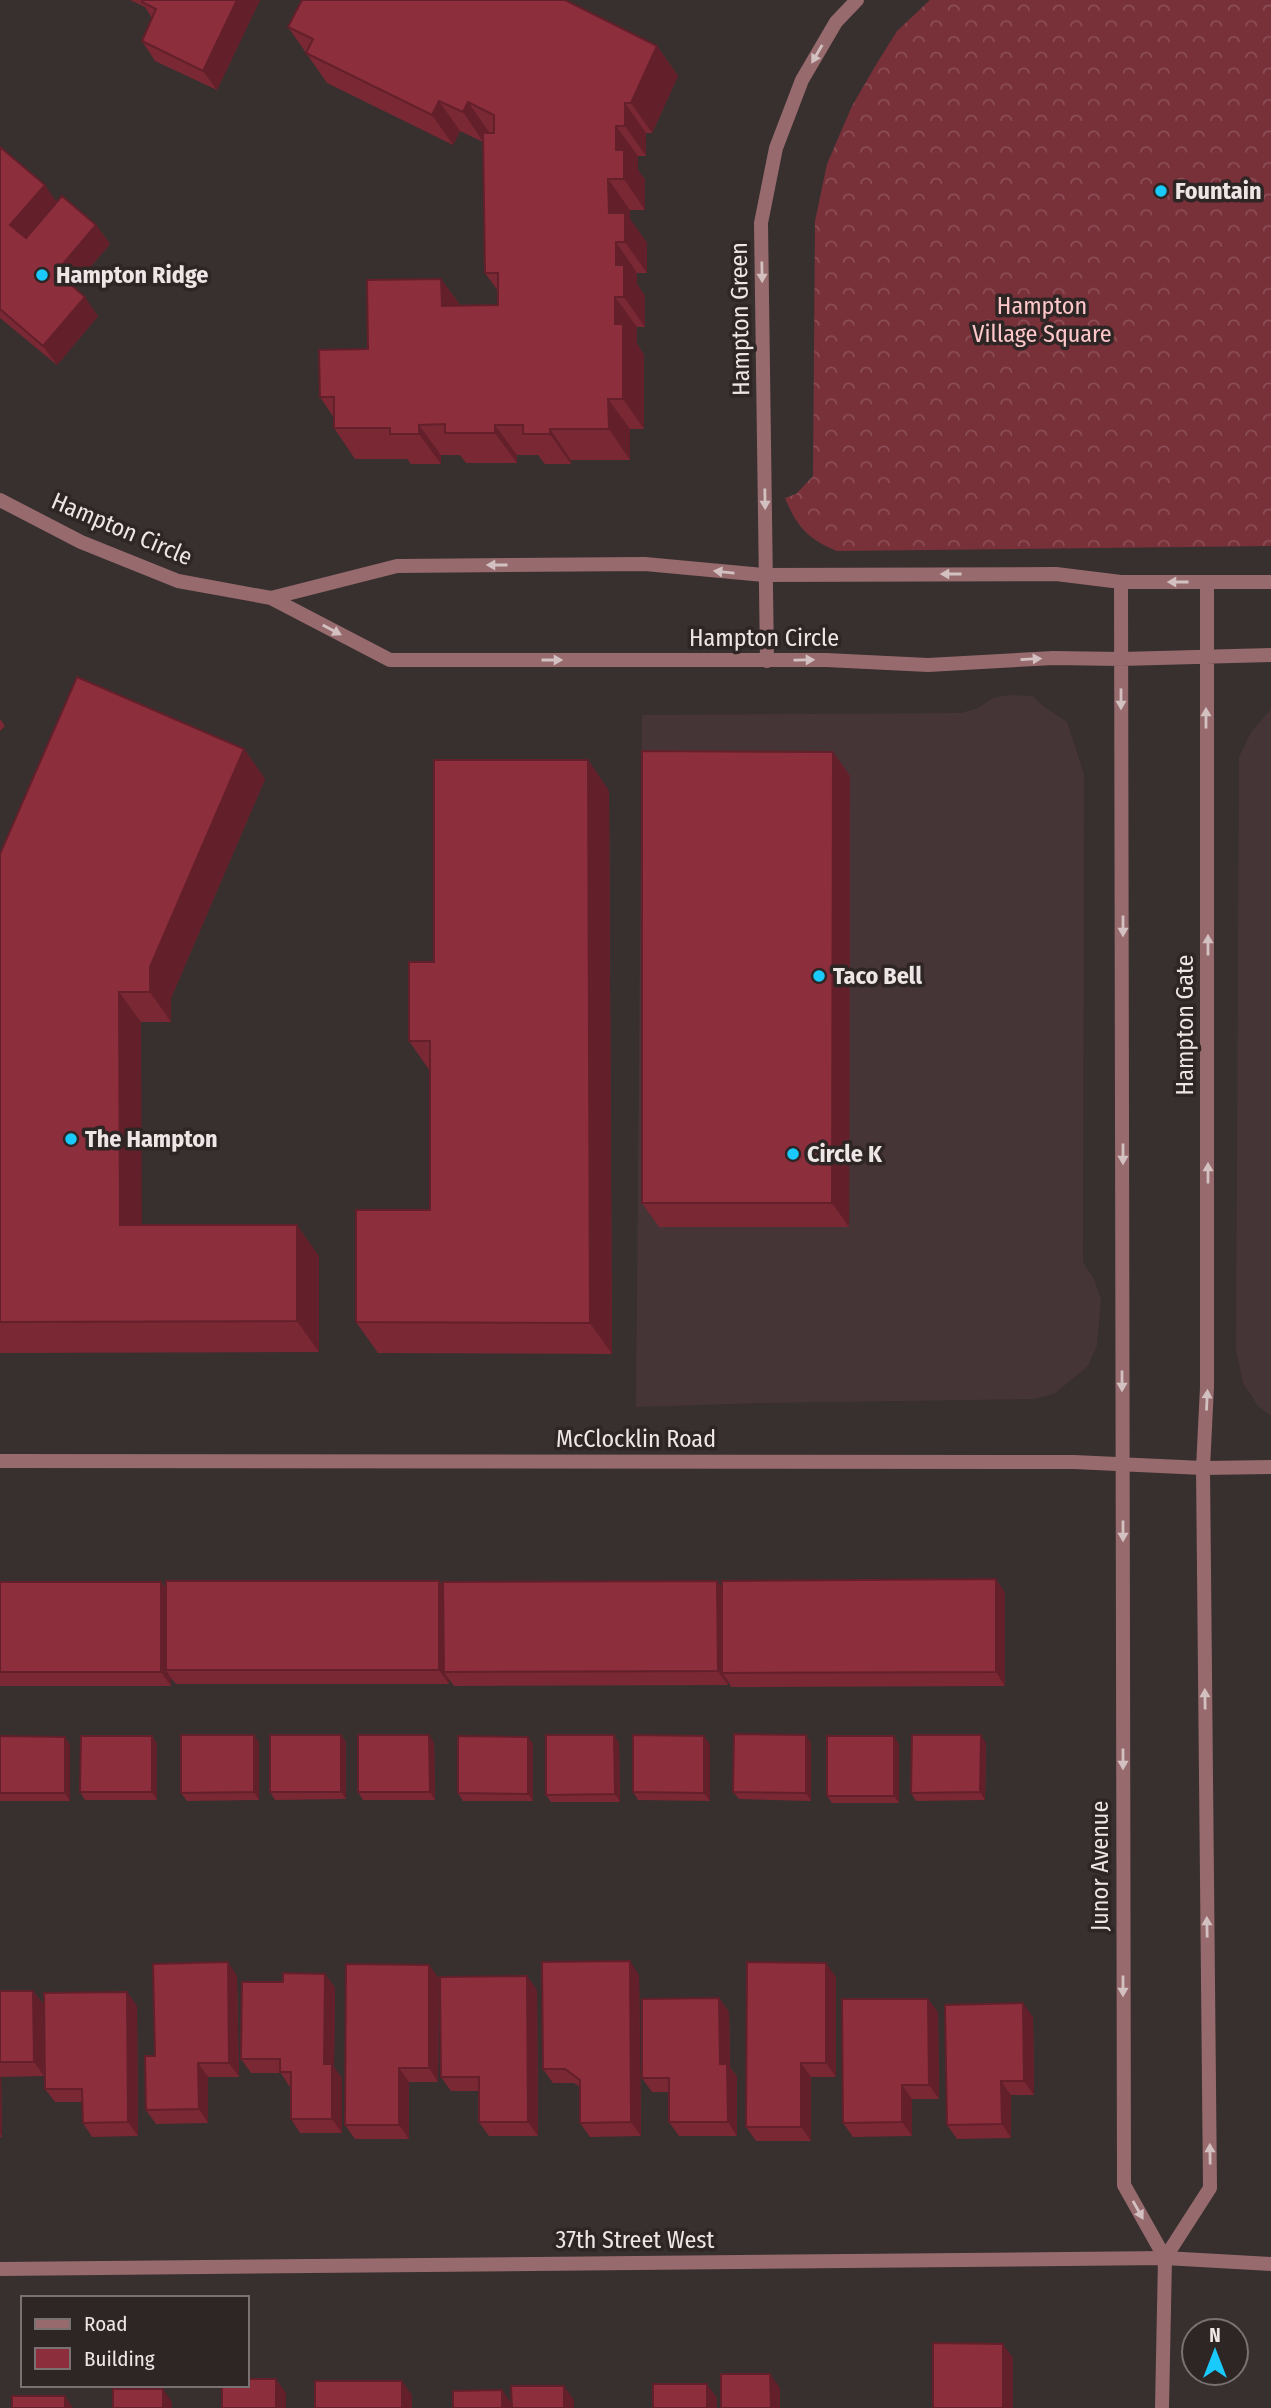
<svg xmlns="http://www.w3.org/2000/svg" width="1271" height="2408" font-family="'Fira Sans Condensed',sans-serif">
<defs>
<pattern id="forest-crowns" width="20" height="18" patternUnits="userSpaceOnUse" patternTransform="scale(1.75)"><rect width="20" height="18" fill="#783039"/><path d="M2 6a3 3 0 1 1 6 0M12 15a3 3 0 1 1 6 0" fill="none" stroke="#8c4e56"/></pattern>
</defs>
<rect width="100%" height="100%" fill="#382f2f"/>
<path fill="#463536" d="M1009 695 1033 696 1043 706 1067 722 1084 774 1083 1262 1094 1279 1101 1299 1097 1345 1088 1366 1054 1394 1034 1399 767 1403 636 1407 642 715 961 713 978 708 993 698Z
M1271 709V1416L1258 1406 1243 1383 1236 1350 1239 757 1251 732Z"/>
<path fill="url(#forest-crowns)" d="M930 0H1271V546L837 551C808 539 797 527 785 498L796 494 813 476 815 221 827 164 852 106 877 63 897 31Z"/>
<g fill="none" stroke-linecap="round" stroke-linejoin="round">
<path stroke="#976a6d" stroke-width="14" d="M767 661 761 223 776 148 802 80 836 22 857 0
M0 2269 1165 2258 1271 2264"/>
<path stroke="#976a6d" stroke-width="14" d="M0 500 81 542 178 581 271 598 390 660H826L928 665 1053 658 1121 659 1271 655
M1121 582 1124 2185 1165 2258
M271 598 397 566 645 564 764 575 1056 574 1121 582H1271
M0 1461 1074 1462 1203 1468 1271 1467
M1162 2408 1165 2258 1210 2188 1203 1468 1207 1387V582"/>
</g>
<path fill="#792834" d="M130 0H260L217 90 155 61 142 41 152 18 145 7Z
M288 27 657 46 678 76 652 133H646V156H638V170L645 180V210H630V219L647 243V273H637V284L645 296V327H637V344L644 355V429H630V460H571V464H545L538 455H517V463H466L460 455H441V464H411L407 459H355L334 428V418L320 397 441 279 460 305H498V291L485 273 483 142 460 131 453 145 327 83Z
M0 147 57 202 96 225 110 244 73 287 98 316 57 365 0 318Z
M0 719 5 726 0 731Z
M244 749 265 779 171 998V1022H141V1225L319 1256V1352L0 1353V854Z
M833 752 850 776 849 1227H659L642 1203Z
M588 760 609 791 612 1354 378 1353 356 1322 430 1210V1071L409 1041 434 962Z
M996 1579 1005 1593V1686L731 1687 728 1681V1685L454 1686 449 1679V1684H176L171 1678V1686H0V1582H161L166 1588 439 1581 444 1587 717 1581 722 1588Z
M341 1735 346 1742V1799L275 1800 270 1792Z
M614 1735 619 1743 620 1802H551L546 1795Z
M0 1736 65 1737 70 1745V1801H0Z
M152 1736 157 1744V1800H85L80 1792Z
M259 1742V1800L187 1801 181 1793Z
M434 1742 435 1800H363L358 1792Z
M811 1743V1801L739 1799 733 1792Z
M986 1743 985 1800 916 1801 911 1793Z
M533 1744V1801H463L458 1793Z
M710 1744V1801L638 1800 633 1792Z
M899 1744V1803H832L827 1796Z
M429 1965 439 1979 438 2082H409V2139H355L345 2125Z
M325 1974 335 1988 334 2067 342 2078V2133H300L291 2119V2086H289L281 2073H251L241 2059 283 1982Z
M639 1975 641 2136 590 2137 580 2123V2087L574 2083H553L543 2069Z
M237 1976 239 2077H208V2123L156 2124 146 2110 155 2056Z
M527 1976 537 1990 538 2136H489L479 2122V2091H451L441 2077Z
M836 1977V2077H811V2141H756L746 2127Z
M0 1990 33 1991 43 2004 44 2076 1 2077 2 2137H0Z
M127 1992 137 2006 138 2136 92 2137 83 2123 82 2102H55L45 2089Z
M719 1998 729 2012 730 2067 737 2077V2136H679L669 2122V2092H652L642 2078Z
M938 2012 939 2099H912V2136L853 2137 843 2123Z
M1033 2017 1034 2095H1011V2138L957 2139 947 2125Z"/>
<path fill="#63202b" d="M237 0H260L217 90 203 71Z
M657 46 678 76 652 133 631 103Z
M439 101 460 131 453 145 432 115Z
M468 102 489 132 484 143 463 112Z
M625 103 646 133V156L625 126Z
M616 126 638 156V170L645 180V210L624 179 616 150Z
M608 179 630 210V219L647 243V273L625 242 609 213Z
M45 185 58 204 24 245 10 225Z
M96 225 110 244 69 291 56 272Z
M616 242 637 273V284L645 296V327L624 297 616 265Z
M441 279 463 309 442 306Z
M85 297 98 316 57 365 43 346Z
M615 297 637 327V344L644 355V429L623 399 615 324Z
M608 399 630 429V460L609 429Z
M419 425 441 455V464L419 434Z
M495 425 517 455V463L495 433Z
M550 429 571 460V464L550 434Z
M244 749 265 779 171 998V1022L150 992V967Z
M833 752 850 776 849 1227 832 1203Z
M588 760 609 791 612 1354 590 1323Z
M119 992 141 1022 142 1256 120 1225Z
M297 1225 319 1256V1352L297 1321Z
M996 1579 1005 1593V1686L996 1672Z
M439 1581 449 1595 444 1672 449 1679V1684L439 1670Z
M717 1581 727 1595 722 1673 728 1681V1685L718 1671Z
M161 1582 171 1596 166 1670 171 1678V1686L161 1672Z
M254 1735 259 1742V1800L254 1792Z
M341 1735 346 1742V1799L341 1792Z
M429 1735 434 1742 435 1800 430 1792Z
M614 1735 619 1743 620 1802 615 1794Z
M806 1735 811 1743V1801L806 1793Z
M981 1735 986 1743 985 1800 980 1792Z
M152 1736 157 1744V1800L152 1792Z
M704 1736 710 1744V1801L704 1793Z
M894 1736 899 1744V1803L894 1796Z
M65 1737 70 1745V1801L65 1793Z
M528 1737 533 1744V1801L528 1794Z
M630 1961 639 1975 641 2136 631 2122Z
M228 1962 237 1976 239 2077 229 2063Z
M826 1963 836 1977V2077L826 2063Z
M429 1965 439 1979 438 2082 429 2068Z
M325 1974 335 1988 334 2067 342 2078V2133L332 2119 324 2064Z
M527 1976 537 1990 538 2136 528 2122Z
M33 1991 43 2004 44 2076 34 2062Z
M127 1992 137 2006 138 2136 128 2122Z
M719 1998 729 2012 730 2067 737 2077V2136L728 2122 720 2064Z
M928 1999 938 2012 939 2099 929 2085Z
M1023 2003 1033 2017 1034 2095 1024 2081Z
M198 2063 208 2077V2123L199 2109Z
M801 2063 811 2077V2141L801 2127Z
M399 2068 409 2082V2139L399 2125Z
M0 2075 1 2077 2 2137 0 2134Z
M1001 2081 1011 2095V2138L1002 2124Z
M902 2085 912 2099V2136L902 2122Z
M1003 2344 1013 2358V2408H1003Z
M770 2374 780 2388V2408H771Z
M276 2379 286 2393V2408H276Z
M402 2381 412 2395V2408H402Z
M707 2384 717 2398V2408H707Z
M564 2386 574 2400V2408H564Z
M163 2389 172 2402V2408H163Z
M502 2390 512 2404V2408H502Z
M65 2396 73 2408H65Z"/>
<path fill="#8d2e3d" stroke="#63202b" stroke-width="2" d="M142 0H237L203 71 142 41 156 9 142 2Z
M302 0H565L657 46 631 103H625V126H616V150H624V179H608L609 213H625V242H616V265H624V297H615V324H623V399H608L609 429H550V434H523V425H495V433H445V424L419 425V434H390V428H334V397H320L319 350 368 349 367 280 441 279 442 306 498 305V273H485L483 133H494V115L468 102 463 112 439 101 432 115 306 53 313 39 288 27Z
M0 147 45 185 10 225 26 238 62 196 96 225 56 272 85 297 43 346 0 309Z
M77 677 244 749 150 967V992H119L120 1225H297V1321L0 1322V854Z
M642 751 833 752 832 1203H642Z
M434 760H588L590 1323 356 1322V1210H430V1041H409V962H434Z
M996 1579V1672L722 1673V1581Z
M166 1581H439V1670H166Z
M717 1581 718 1671 444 1672 443 1582Z
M0 1582H161V1672H0Z
M734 1734 806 1735V1793L733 1792Z
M181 1735H254V1792L181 1793Z
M270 1735H341V1792H270Z
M358 1735H429L430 1792H358Z
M546 1735H614L615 1794 546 1795Z
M633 1735 704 1736V1793L633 1792Z
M912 1735H981L980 1792 911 1793Z
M0 1736 65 1737V1793H0Z
M81 1736H152V1792H80Z
M458 1736 528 1737V1794L458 1793Z
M827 1736H894V1796H827Z
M630 1961 631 2122 580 2123V2080L565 2069H543L542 1962Z
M228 1962 229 2063H198L199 2109 146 2110 145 2056H155L153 1964Z
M747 1962 826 1963V2063H801V2127H746Z
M346 1964 429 1965V2068H399V2125H345Z
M283 1973 325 1974 324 2064H332V2119H291V2072H280V2059H241L242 1982H283Z
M527 1976 528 2122H479V2077H441L440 1977Z
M0 1991H33L34 2062H0Z
M127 1992 128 2122 83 2123 82 2089H45L44 1993Z
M719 1998 720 2064H727L728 2122H669V2078H642V1999Z
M842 1999H928L929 2085H902V2122L843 2123Z
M1023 2003 1024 2081H1001L1002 2124 947 2125 945 2005Z
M933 2343 1003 2344V2408H933Z
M721 2374H770L771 2408H721Z
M247 2379H276V2408H222V2385H247Z
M315 2381H402V2408H315Z
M653 2384H707V2408H653Z
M511 2386H564V2408H512Z
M113 2389H163V2408H113Z
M502 2390V2408H453V2391Z
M12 2396H65V2408H12Z"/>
<defs><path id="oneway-solid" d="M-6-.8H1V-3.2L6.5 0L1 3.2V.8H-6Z" transform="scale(1.75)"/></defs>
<g fill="#d3c1c2">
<use href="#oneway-solid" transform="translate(817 54) rotate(120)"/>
<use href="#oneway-solid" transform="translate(762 272) rotate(89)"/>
<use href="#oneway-solid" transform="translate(765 499) rotate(89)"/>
<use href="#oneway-solid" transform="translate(497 565) rotate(180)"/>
<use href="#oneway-solid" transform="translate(724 572) rotate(-174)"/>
<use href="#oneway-solid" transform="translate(951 574) rotate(180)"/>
<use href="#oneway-solid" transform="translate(1178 582) rotate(180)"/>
<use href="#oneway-solid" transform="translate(332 630) rotate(28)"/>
<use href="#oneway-solid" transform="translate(1031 659) rotate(-3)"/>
<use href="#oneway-solid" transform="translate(552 660)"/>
<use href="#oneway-solid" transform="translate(804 660) rotate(-1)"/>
<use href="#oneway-solid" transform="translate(1121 699) rotate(90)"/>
<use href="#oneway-solid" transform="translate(1206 718) rotate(-90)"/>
<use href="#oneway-solid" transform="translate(1123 926) rotate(90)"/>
<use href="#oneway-solid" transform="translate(1208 945) rotate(-90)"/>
<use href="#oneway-solid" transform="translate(1123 1154) rotate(90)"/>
<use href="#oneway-solid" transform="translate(1208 1173) rotate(-90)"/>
<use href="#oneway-solid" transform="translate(1122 1381) rotate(90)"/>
<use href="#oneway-solid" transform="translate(1207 1400) rotate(-87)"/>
<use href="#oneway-solid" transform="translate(1123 1531) rotate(90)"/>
<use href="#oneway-solid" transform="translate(1205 1699) rotate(-91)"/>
<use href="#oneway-solid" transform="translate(1123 1759) rotate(90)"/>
<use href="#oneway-solid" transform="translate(1207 1927) rotate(-91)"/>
<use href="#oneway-solid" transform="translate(1123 1986) rotate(90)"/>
<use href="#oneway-solid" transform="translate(1210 2154) rotate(-91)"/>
<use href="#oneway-solid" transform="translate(1138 2210) rotate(61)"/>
</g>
<g fill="#1bcafc" stroke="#2e2525" stroke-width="2.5">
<circle cx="1161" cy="191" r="7"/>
<circle cx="42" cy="275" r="7"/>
<circle cx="819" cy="976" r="7"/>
<circle cx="71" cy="1139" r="7"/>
<circle cx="793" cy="1154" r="7"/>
</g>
<g text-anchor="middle" stroke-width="7" stroke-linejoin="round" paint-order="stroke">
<g font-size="24" font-weight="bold" fill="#ede6e6" stroke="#2e2525" text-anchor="start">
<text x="1175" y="199">Fountain</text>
<text x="56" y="283">Hampton Ridge</text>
<text x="833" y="984">Taco Bell</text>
<text x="85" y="1147">The Hampton</text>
<text x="807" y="1162">Circle K</text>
</g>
<g font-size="24" fill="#fec7ca" stroke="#2e2525">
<text x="1042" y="314">Hampton<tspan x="1042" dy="28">Village Square</tspan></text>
</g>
<g font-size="24" fill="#ede6e6" stroke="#2e2525">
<text transform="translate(740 319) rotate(-91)" y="8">Hampton Green</text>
<text transform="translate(122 529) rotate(23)" y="8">Hampton Circle</text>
<text x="764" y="646">Hampton Circle</text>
<text transform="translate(1185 1025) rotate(-90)" y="8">Hampton Gate</text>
<text x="636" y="1447">McClocklin Road</text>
<text transform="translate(1100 1866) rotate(-90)" y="8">Junor Avenue</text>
<text x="635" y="2248">37th Street West</text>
</g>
</g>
<rect x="21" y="2296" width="228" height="91" fill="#2e2525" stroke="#7a7272" stroke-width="2"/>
<rect x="35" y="2319" width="35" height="10" fill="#976a6d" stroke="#7a7272" stroke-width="2"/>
<text x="84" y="2331" font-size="21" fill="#ede6e6">Road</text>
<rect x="35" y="2348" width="35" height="21" fill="#8d2e3d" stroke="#7a7272" stroke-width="2"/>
<text x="84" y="2366" font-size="21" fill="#ede6e6">Building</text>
<g transform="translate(1215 2352)"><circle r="33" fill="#2e2525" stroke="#7a7272" stroke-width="2"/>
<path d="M0-5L12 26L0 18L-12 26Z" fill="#1bcafc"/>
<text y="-10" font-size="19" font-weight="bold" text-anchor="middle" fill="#ede6e6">N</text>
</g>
</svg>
